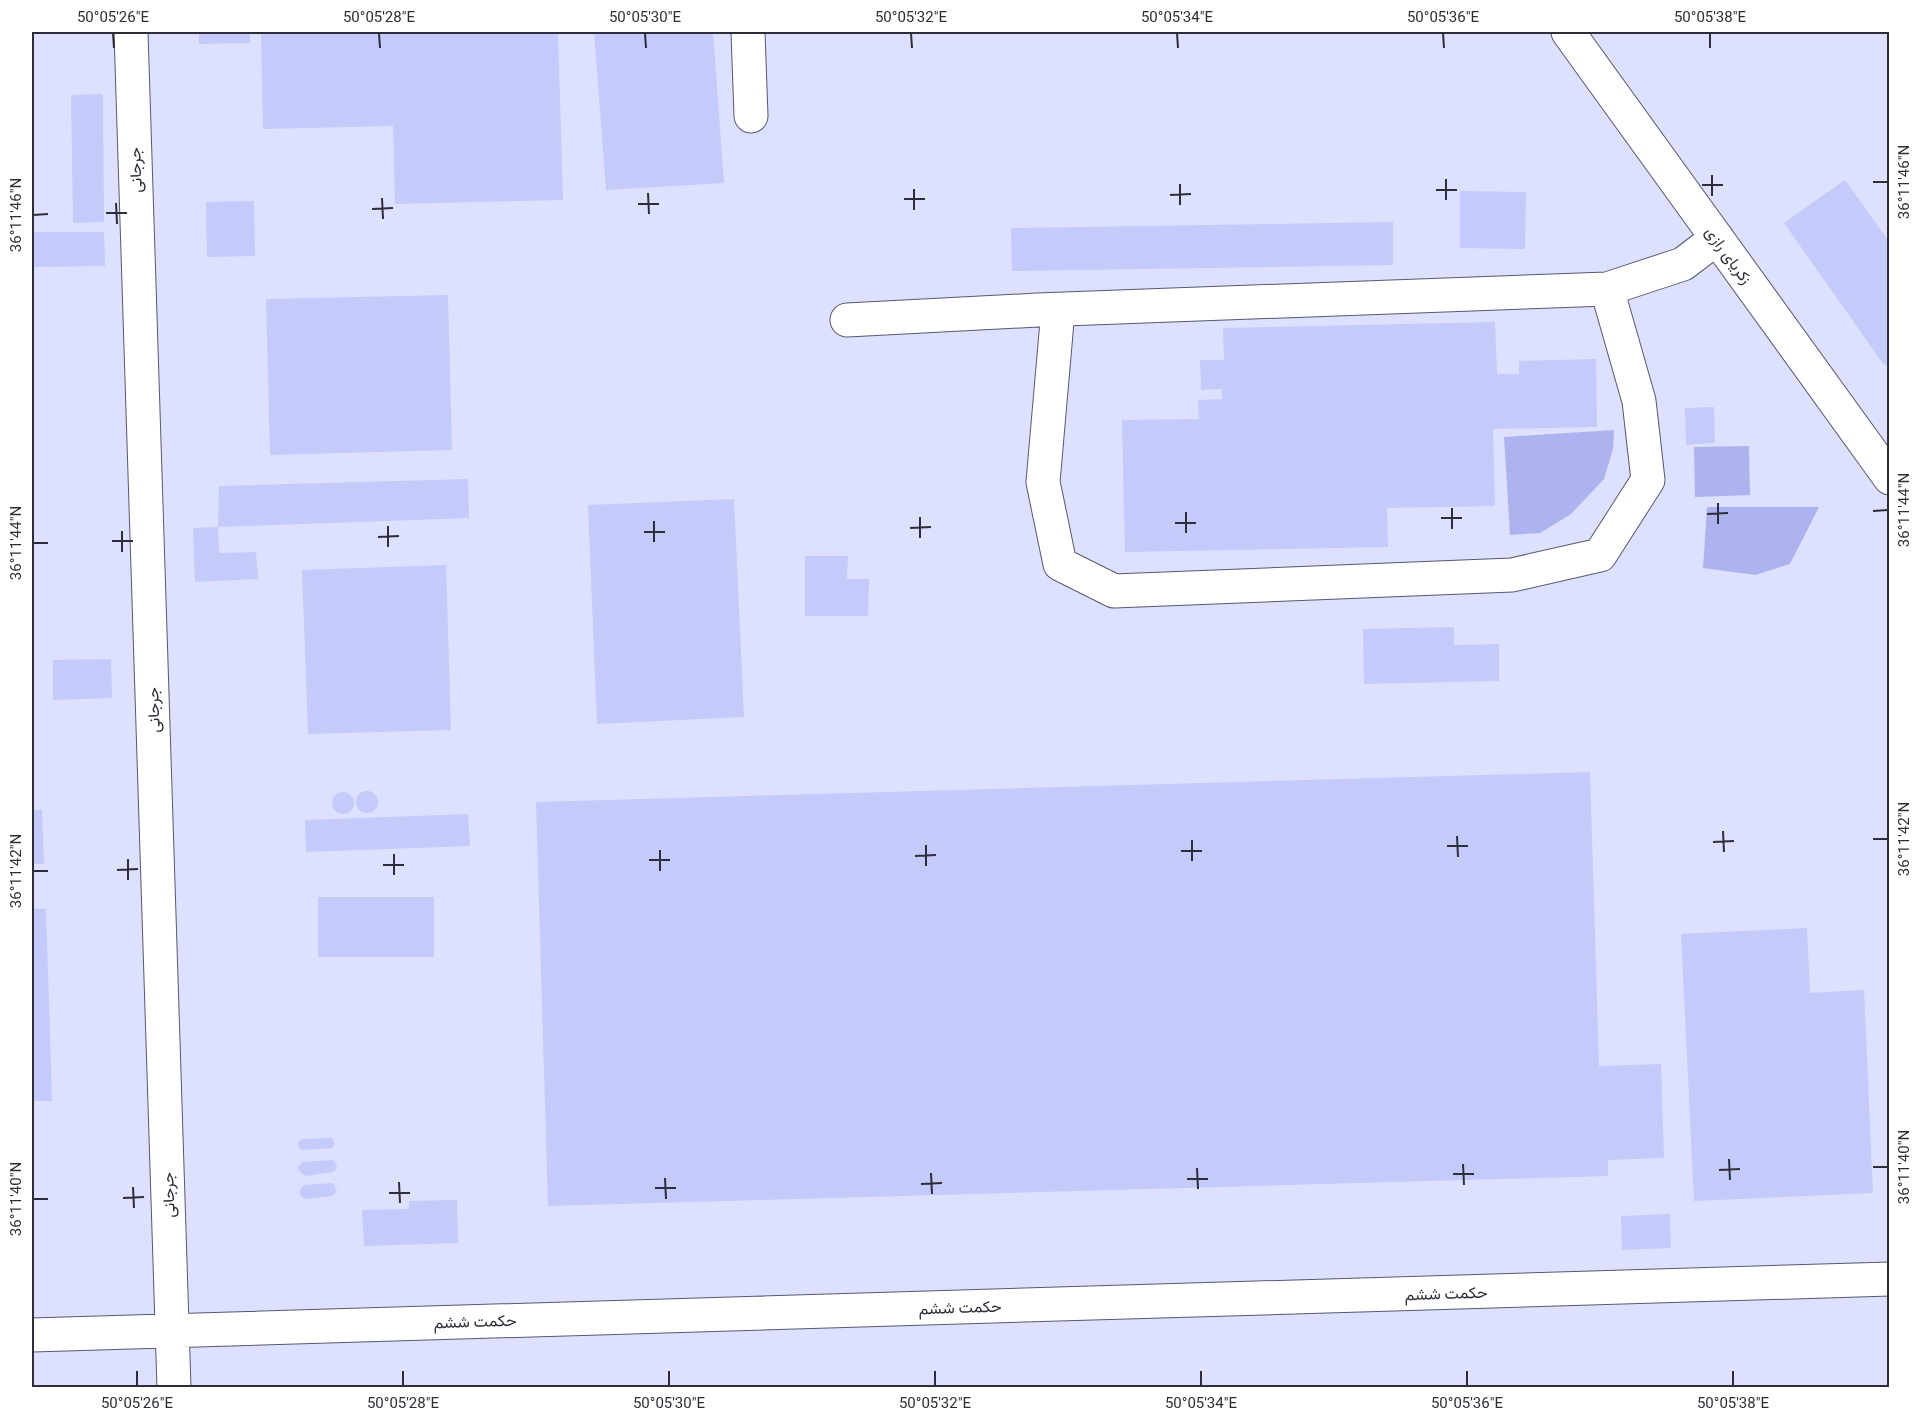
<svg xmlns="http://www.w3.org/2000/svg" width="1921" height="1419" font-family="Roboto,Vazirmatn,sans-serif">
<rect width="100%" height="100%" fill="#dde1ff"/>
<path fill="#adb3ef" d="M1614 430 1613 449 1604 479 1571 514 1540 533 1510 535 1504 437Z
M1749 446 1750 495 1695 497 1694 447Z
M1707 507H1819L1790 564 1755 575 1703 568Z"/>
<path fill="#c4caf9" d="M199 32H250V43L199 44Z
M261 32H558L563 200 395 204 393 126 263 129Z
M594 32H713L724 183 606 190Z
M103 94 104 222 73 223 71 95Z
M1845 180 1890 243V362L1884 365 1784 223Z
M1460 191 1526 192 1525 249 1460 248Z
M254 201 255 256 207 257 206 202Z
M1393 222V265L1012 271 1011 228Z
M32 232H104L105 266 32 267Z
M448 295 452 450 270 455 266 299Z
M1495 322 1497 374H1519V361L1596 359 1597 427 1493 429 1495 506 1387 508 1388 547 1125 552 1122 420 1199 419 1198 400 1222 399V389L1201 390 1200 360H1224L1223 328Z
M1714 407 1715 443 1686 445 1685 408Z
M468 479 469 518 218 527 219 486Z
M734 499 744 717 597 724 588 505Z
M218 527 219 553 256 552 258 579 195 582 193 528Z
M805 556H848L847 579H869L868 616H805Z
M446 565 451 730 308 734 302 570Z
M1454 627V645L1499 644V681L1364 684 1363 629Z
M111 659 112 698 53 700V660Z
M1590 772 1599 1066 1661 1064 1664 1158 1608 1160V1176L548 1206 536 802Z
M356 802a11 11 0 1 1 22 0a11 11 0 1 1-22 0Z
M332 803a11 11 0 1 1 22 0a11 11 0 1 1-22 0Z
M32 810H42L44 864H32Z
M468 814 470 846 306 852 305 820Z
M318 897H434V957H318Z
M32 909H46L52 1101H32Z
M1807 928 1810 993 1864 990 1873 1193 1694 1201 1681 934Z
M332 1138 335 1144 332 1148 302 1150 298 1146V1142L302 1139Z
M333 1160 337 1166 334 1172 305 1176 300 1172 298 1168 302 1162Z
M333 1183 337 1191 332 1196 306 1199 300 1195V1189L305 1185Z
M457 1200 458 1243 364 1246 362 1210 409 1209V1201Z
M1670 1214 1671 1248 1622 1250 1621 1216Z"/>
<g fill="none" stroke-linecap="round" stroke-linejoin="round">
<g stroke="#555871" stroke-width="35">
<path id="minor" d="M131 32 174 1388
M748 32 751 116
M1568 32 1890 478
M1058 310 1043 482 1060 564 1114 591 1512 575 1600 555 1648 480 1639 401 1607 289
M847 320 1038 310 1607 289 1683 264 1717 238
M32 1335 1890 1279"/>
</g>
<use href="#minor" stroke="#fff" stroke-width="33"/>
</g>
<path fill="none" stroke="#2d2e39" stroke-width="2" d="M113 33 114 48M379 33 380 48M645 33 646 48M911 33 912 48M1177 33 1178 48M1443 33 1444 48M1710 33V48M1712 175V196M1446 179V200M1873 182H1888M1180 184V205M1702 185H1723M914 189V210M1436 190H1457M648 193 649 214M1170 195 1191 194M382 198 383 219M904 199H925M116 203 117 224M638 204H659M372 209 393 208M106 213H127M33 215 48 214M1718 503V524M1452 508V529M1873 511 1888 510M1186 512V533M1707 514 1728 513M920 517V538M1441 518H1462M654 521V542M1175 523H1196M388 526V547M910 528 931 527M122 531V552M644 532H665M378 537 399 536M112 541H133M33 543H48M1723 831 1724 852M1457 836 1458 857M1873 839H1888M1192 840V861M1713 842 1734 841M926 845V866M1447 846H1468M660 850V871M1181 851H1202M394 854V875M915 856 936 855M128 859V880M649 860H670M383 865H404M117 870 138 869M33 871H48M1729 1159 1730 1180M1463 1164 1464 1185M1873 1167H1888M1197 1168 1198 1189M1719 1170 1740 1169M931 1173 932 1194M1453 1174H1474M665 1178 666 1199M1187 1179H1208M399 1182 400 1203M921 1184 942 1183M133 1187 134 1208M655 1188H676M389 1193H410M123 1198 144 1197M33 1199H48M137 1371V1386M403 1371V1386M669 1371V1386M935 1371V1386M1201 1371V1386M1467 1371V1386M1733 1371V1386"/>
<g text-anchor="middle" stroke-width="5" stroke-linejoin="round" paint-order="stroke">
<g font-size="16" fill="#2d2e39" stroke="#fff">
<text transform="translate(135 170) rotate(-92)" y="6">جرجانی</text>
<text transform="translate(1729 255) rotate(54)" y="6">زکریای رازی</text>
<text transform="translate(153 710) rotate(-92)" y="6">جرجانی</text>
<text transform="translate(168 1195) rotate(-92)" y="6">جرجانی</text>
<text transform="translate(1446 1293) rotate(-2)" y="6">حکمت ششم</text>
<text transform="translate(960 1307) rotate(-2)" y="6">حکمت ششم</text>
<text transform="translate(475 1321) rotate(-2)" y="6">حکمت ششم</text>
</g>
</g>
<rect width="1921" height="1419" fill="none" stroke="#ffffff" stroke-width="66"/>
<rect x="33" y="33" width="1855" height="1353" fill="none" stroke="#2d2e39" stroke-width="2"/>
<g font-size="15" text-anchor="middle" fill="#2d2e39">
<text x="113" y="22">50°05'26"E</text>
<text x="379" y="22">50°05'28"E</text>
<text x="645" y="22">50°05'30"E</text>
<text x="911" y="22">50°05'32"E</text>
<text x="1177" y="22">50°05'34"E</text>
<text x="1443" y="22">50°05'36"E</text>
<text x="1710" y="22">50°05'38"E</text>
<text transform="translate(1904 182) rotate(-90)" y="5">36°11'46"N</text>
<text transform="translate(16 215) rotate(-90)" y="5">36°11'46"N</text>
<text transform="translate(1904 510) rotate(-90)" y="5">36°11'44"N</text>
<text transform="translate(16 543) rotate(-90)" y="5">36°11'44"N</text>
<text transform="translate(1904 839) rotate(-90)" y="5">36°11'42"N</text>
<text transform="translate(16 871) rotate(-90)" y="5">36°11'42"N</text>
<text transform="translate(1904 1167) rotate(-90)" y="5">36°11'40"N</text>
<text transform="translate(16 1199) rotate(-90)" y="5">36°11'40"N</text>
<text x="137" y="1408">50°05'26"E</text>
<text x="403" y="1408">50°05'28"E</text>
<text x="669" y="1408">50°05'30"E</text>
<text x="935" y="1408">50°05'32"E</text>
<text x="1201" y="1408">50°05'34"E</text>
<text x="1467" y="1408">50°05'36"E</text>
<text x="1733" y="1408">50°05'38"E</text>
</g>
</svg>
